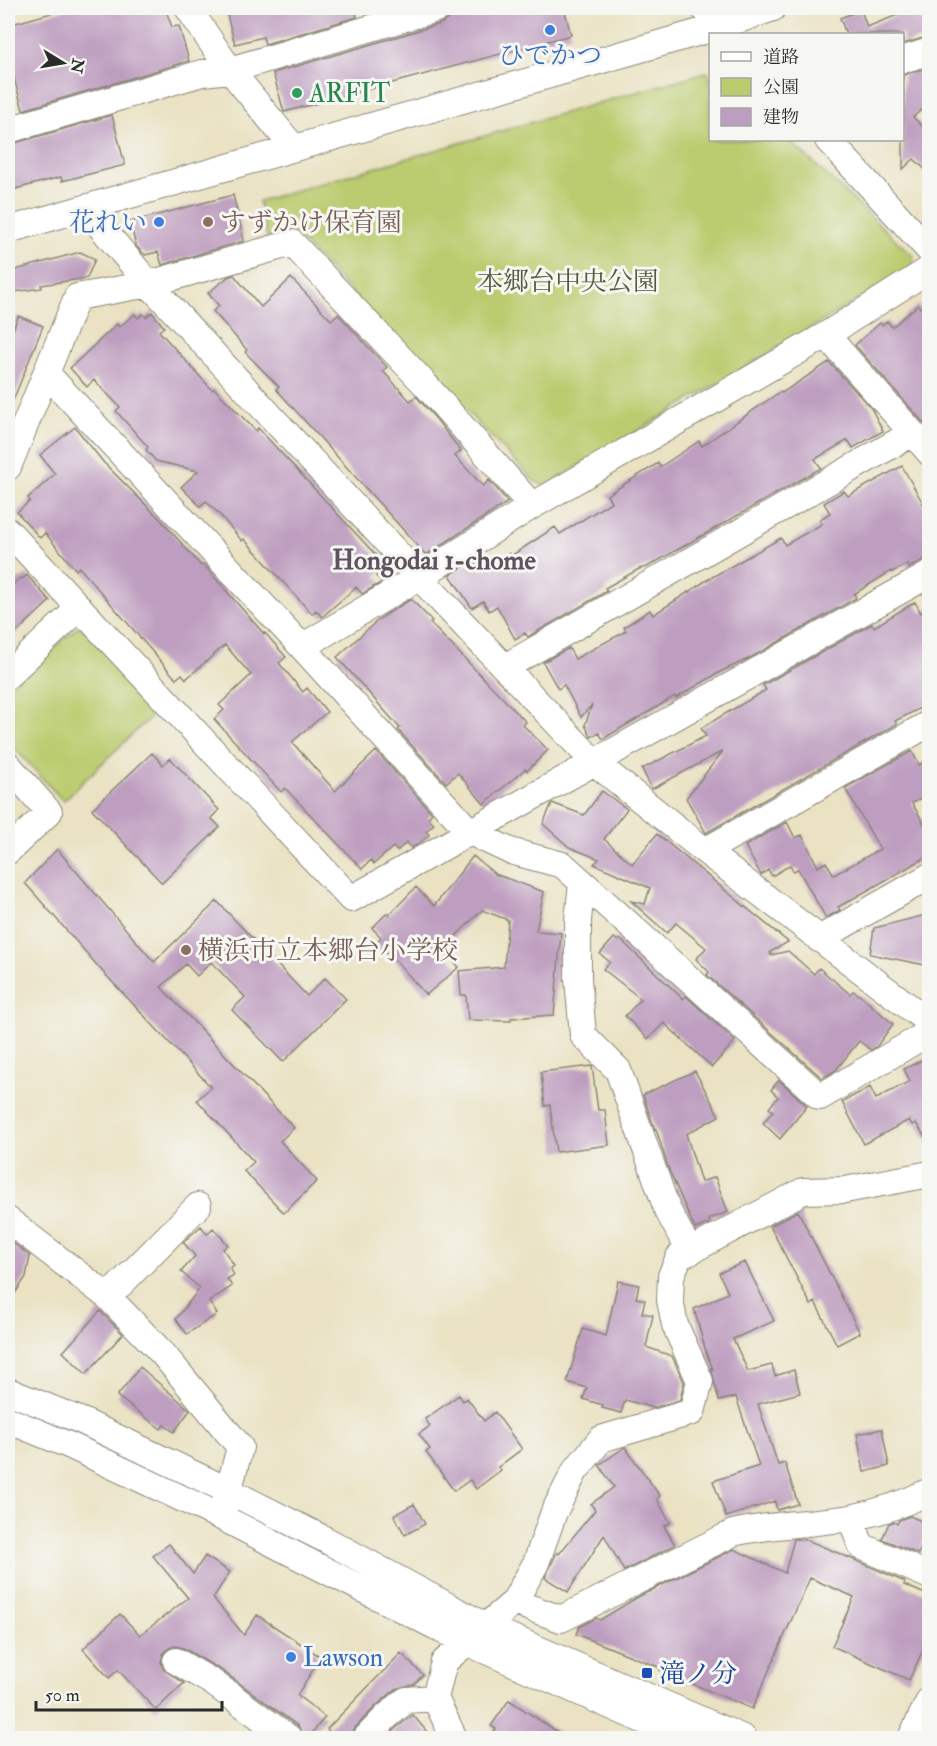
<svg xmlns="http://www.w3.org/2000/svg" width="937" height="1746" font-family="'IM FELL Double Pica','Noto Serif JP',serif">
<rect width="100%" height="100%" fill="#f6f6f2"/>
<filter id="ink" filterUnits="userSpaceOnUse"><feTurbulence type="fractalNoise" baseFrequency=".0167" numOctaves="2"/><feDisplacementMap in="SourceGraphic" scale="12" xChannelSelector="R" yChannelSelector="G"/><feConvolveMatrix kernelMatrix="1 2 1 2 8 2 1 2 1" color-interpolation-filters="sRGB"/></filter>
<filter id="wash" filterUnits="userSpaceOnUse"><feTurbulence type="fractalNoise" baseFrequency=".008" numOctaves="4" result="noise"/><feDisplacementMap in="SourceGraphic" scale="24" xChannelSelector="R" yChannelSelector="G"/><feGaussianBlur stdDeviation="1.35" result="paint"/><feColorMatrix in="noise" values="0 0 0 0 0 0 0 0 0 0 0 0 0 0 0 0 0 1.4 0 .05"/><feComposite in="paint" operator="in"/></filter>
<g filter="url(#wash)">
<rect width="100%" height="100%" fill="#eae2c3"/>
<path fill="#bbcc6f" stroke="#737c4d" stroke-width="1.5" d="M706 72 710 74V140H789L913 256 912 268 545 486 534 481 296 235 267 237 259 201Z
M79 626 163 705 63 801 8 741V688Z"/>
<g id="blocks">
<path fill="#be9ec0" d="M70 8H165L172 27 179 26 189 61 23 110 8 57V25Z
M225 8H355L357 17 265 44 263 37 235 44Z
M488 8H564L571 35 284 112 273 73 440 24 451 17Z
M915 8H920L930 31V36L903 44V34H846L840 18 861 10 867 27Z
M930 67V103L913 117 930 134V174L914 159 903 169V75Z
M112 115 125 165 62 181 61 177 8 191V145Z
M233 195 244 241 162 265 158 252 145 255 136 246 130 222Z
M80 252 95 259 87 278 41 285 42 288 8 293V272Z
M234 275 261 307 291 278 331 320 338 314 387 367 383 371 410 401 416 396 436 419 461 451 455 456 483 486 489 480 508 502 426 555 276 389 279 387 245 352 247 350 213 311 219 306 208 293 228 277Z
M918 305 930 318V430L855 345 880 323 882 325 887 321 892 327Z
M152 312 164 327 159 331 212 390 214 388 256 431 258 428 386 566 376 576 382 582 362 594 356 587 322 617 316 610 312 614 244 539 242 541 220 515 206 501 200 506 181 487 198 471 156 461 146 450 148 447 116 411 120 407 94 380 87 387 70 368 117 324 119 327 135 314 138 318 143 314 146 317Z
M18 316 43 326 8 413V344Z
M829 362 871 408 883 431 853 448 848 440 815 459 821 468 647 567 639 569 605 588 607 591 528 637 525 633 515 639 497 606 489 611 483 601 472 608 450 575 474 560 481 571 510 553 511 556 555 527 560 534 611 502 607 495 658 463 660 467 699 441 702 446 781 391 782 393Z
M75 427 104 463 163 522 201 566 203 564 264 634 265 633 286 657 279 663 303 692 307 688 327 712 292 742 335 791 376 751 432 813 428 818 434 824 426 831 429 835 420 843 411 848 407 842 397 851 393 847 374 864 371 860 362 869 285 788 281 792 214 719 224 710 219 705 251 675 225 645 186 679 182 674 176 679 79 567 76 570 45 533 40 538 17 512 30 501 28 498 55 474 40 455Z
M902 466 930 516V556L909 568 907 564 892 572 891 571 854 594 856 598 750 658 720 672 676 698 675 696 603 739 599 733 591 737 585 725 592 705 581 717 564 685 558 689 543 662 569 648 575 659 626 631 624 627 650 610 653 615 707 580 781 538 785 545 822 524 819 520 830 513 824 503 844 491 848 496Z
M27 575 50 601 8 640V589L20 578 22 579Z
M411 599 432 621 430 623 526 722 523 725 548 750 527 771 525 769 484 804 458 773 446 783 398 730 400 728 337 657 379 619Z
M915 602 921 613 930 608V703L895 721 897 724 706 833 686 798 723 751 652 789 642 769 706 736 701 728 766 690 763 685 872 624 874 627Z
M912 751 919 765 930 759V794L912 803 930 834V855L838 907 840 910 826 918 798 869 793 871 790 865 772 876 768 870 761 875 745 846 787 822 795 838 802 835 818 867 826 862 834 875 880 849 845 788Z
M152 753 163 765 170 758 219 810 211 818 220 827 162 883 92 809Z
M602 791 627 809 604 839 632 864 657 834 788 942 770 952 771 955 788 951 814 974 819 968 850 994 853 991 862 997 893 1024 877 1046 871 1050 859 1041 835 1071 822 1078 707 975 709 972 696 959 706 948 676 923 667 933 631 901 645 904 650 888 594 864 599 859 569 847 543 824 552 803 584 815Z
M57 849 154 962 217 901 307 996 325 978 346 999 283 1062 232 1010 245 997 211 962 197 976 186 964 161 987 294 1128 280 1141 317 1181 284 1213 244 1171 254 1162 197 1100 211 1087 103 972 25 883Z
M473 856 495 874 544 892 536 931 561 933 554 1015 511 1018V1021L468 1020 466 995H461L459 971 504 967 508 920 482 910 442 950 459 967 426 995 397 962 376 943 381 937 372 928 387 913 389 915 416 887 434 906Z
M930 914V966L870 954 874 928Z
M614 938 618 941 620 939 683 999 686 996 735 1041 712 1067 664 1023 648 1039 625 1016 641 999 603 969 610 962 600 954Z
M930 1056V1145L916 1123 912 1125 909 1120 864 1144 842 1102 870 1087 876 1099 910 1081 904 1069Z
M592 1066 598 1110H605L609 1145 556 1152 550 1105 545 1106 541 1072Z
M695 1071 719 1116 686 1134 701 1182 715 1177 728 1212 709 1219 710 1223 695 1229 669 1170 656 1129 655 1130 643 1095Z
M779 1080 807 1106 780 1139 763 1123 773 1111 769 1108 778 1097 771 1090Z
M798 1211 860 1333 837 1345 815 1302 811 1305 770 1226Z
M201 1226 207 1234 213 1228 228 1245 223 1249 234 1265 230 1268 234 1275 227 1279 232 1286 209 1302 217 1314 187 1334 176 1319 200 1288 181 1272 195 1256 183 1242Z
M8 1239 30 1256 26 1277 8 1304Z
M745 1262 774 1321 733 1339 748 1371 772 1365 775 1376 794 1370 800 1393 758 1404 778 1465 785 1463 798 1504 777 1510 775 1501 726 1517 713 1481 759 1466 736 1397 719 1401 711 1368 713 1369 707 1355 694 1309 728 1293 719 1273Z
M618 1281 639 1285 636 1298 645 1300 642 1313 653 1315 646 1347 672 1356 684 1382 680 1400 653 1408 625 1400 621 1413 602 1408 603 1405 583 1399 587 1388 567 1382 583 1329 606 1336Z
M100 1311 123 1334 86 1374 63 1352Z
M140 1367 190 1410 174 1432 164 1425 161 1429 117 1396Z
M459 1395 463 1401 467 1398 484 1421 495 1412 522 1449 498 1467 501 1470 476 1489 470 1480 454 1491 426 1452 430 1449 419 1434 430 1426 425 1419Z
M882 1429 889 1466 864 1472 857 1434Z
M625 1447 660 1496 657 1499 670 1523 664 1526 675 1545 624 1571 604 1535 568 1592 545 1578 557 1552 559 1554 595 1510 591 1504 614 1487 599 1465Z
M414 1504 425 1524 405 1535 394 1515Z
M910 1516 930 1525V1529L918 1554 882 1539 889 1523 894 1522 897 1524 899 1520Z
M794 1539 807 1540 869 1566 905 1582 904 1585 930 1596V1635L909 1680 832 1646 854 1597 810 1578 752 1709 660 1670 661 1668 576 1634 579 1627 596 1618 600 1620 638 1597 734 1549 785 1573Z
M169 1544 193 1574 205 1556 230 1572 213 1598 244 1635 257 1615 321 1657 297 1695 325 1717 308 1738 303 1736 298 1726 221 1670 183 1648 175 1646 169 1648 163 1654 161 1662 163 1669 184 1683 156 1710 118 1670 109 1678 83 1649 120 1614 140 1635 188 1598 153 1556Z
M401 1653 423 1675 414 1684 396 1689 376 1706 355 1728 350 1738H336L327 1729Z
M509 1700 567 1738H490L496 1729 491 1726Z
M413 1715 432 1738H388L387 1737 396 1728Z"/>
</g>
</g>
<g filter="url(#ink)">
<use href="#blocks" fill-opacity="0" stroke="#8a8677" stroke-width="1.5"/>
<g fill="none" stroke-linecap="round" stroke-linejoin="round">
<g stroke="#8a8677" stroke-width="28">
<path id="minor" d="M188 8 230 70 293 147
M704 8 729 34
M902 60 930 51
M8 130 202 73 230 70 439 8
M828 140 930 251
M85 208 149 284 419 577 594 762 705 851 930 1023
M8 230 721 26 773 8
M826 335 930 453
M47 374 302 647 470 832 930 574
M8 467 77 297 149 284 292 243 423 382 532 506
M8 531 351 899 470 832 510 851 563 865 820 1097 930 1032
M302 647 419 577 532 506 826 335 930 269
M505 667 911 434
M8 675 79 608
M8 765 49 812 8 851
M705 851 930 723
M582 883 578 920V979L583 1035 618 1070 667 1209 690 1252
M819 939 930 876
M8 1220 108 1297 163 1354 240 1447 224 1508
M108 1297 198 1206
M8 1391 82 1421 229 1491 326 1540 485 1626 743 1738
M8 1420 71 1446 221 1517 466 1642 683 1738
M851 1518 861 1546 930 1576
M514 1602 561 1619 733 1533C772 1524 811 1524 850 1518 876 1513 906 1503 930 1491
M176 1661 212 1682 289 1738
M366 1738 386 1717 406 1700 435 1698
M454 1738 435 1698 444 1662 514 1602 536 1563 554 1512 575 1471 601 1439 692 1412 700 1381 675 1325 670 1300 671 1276 679 1257 803 1191 845 1190 930 1174
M911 1738 930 1699"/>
</g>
<use href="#minor" stroke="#fff" stroke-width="26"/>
</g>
</g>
<g fill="#3f7fe0" stroke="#f6f6f2" stroke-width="2">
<circle cx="550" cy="30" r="6"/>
<circle cx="159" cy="222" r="6"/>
<circle cx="291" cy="1657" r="6"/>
</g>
<circle fill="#2e9e5b" stroke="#f6f6f2" stroke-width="2" cx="297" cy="93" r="6"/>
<g fill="#8d6e63" stroke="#f6f6f2" stroke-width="2">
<circle cx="208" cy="222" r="6"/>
<circle cx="186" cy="950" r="6"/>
</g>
<rect fill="#1a4fb4" stroke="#f6f6f2" stroke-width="2" x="641" y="1667" width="12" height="12" rx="3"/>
<g text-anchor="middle" stroke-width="6" stroke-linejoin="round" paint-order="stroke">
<g font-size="26" fill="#366cbe" stroke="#f6f6f2">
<text x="550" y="64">ひでかつ</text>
<text x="147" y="231" text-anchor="end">花れい</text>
<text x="303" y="1666" text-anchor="start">Lawson</text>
</g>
<g font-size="26" fill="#27864d" stroke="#f6f6f2" text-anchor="start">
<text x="309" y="102">ARFIT</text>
</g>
<g font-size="26" fill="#785e54" stroke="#f6f6f2" text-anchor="start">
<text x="220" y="231">すずかけ保育園</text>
<text x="198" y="959">横浜市立本郷台小学校</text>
</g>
<g font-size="26" fill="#565b3f" stroke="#f6f6f2">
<text x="568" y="290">本郷台中央公園</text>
</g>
<g font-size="26" fill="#164399" stroke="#f6f6f2" text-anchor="start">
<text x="659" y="1682">滝ノ分</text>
</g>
<g font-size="27" font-weight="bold" fill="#5e535f" stroke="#f6f6f2">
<text x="434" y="569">Hongodai 1-chome</text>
</g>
</g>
<rect width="937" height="1746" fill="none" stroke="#f6f6f2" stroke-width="30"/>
<rect x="709" y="33" width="195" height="108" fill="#f6f6f2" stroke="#a5a5a2" stroke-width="1.5"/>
<rect x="721" y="52" width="30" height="9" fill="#ffffff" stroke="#a5a5a2" stroke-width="1.5"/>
<text x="763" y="63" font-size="18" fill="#2b2b2b">道路</text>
<rect x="721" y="78" width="30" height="18" fill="#bbcc6f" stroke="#a5a5a2" stroke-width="1.5"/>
<text x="763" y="93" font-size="18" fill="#2b2b2b">公園</text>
<rect x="721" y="108" width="30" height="18" fill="#be9ec0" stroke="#a5a5a2" stroke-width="1.5"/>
<text x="763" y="123" font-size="18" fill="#2b2b2b">建物</text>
<g transform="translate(63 63) rotate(101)" stroke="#f6f6f2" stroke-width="4.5" paint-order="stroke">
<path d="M0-4.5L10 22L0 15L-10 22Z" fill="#2b2b2b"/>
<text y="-9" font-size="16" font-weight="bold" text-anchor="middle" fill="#2b2b2b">N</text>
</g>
<path d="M36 1701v9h186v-9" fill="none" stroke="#2b2b2b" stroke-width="3"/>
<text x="45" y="1701" font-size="18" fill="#2b2b2b" stroke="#f6f6f2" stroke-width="4.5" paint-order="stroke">50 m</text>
</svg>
